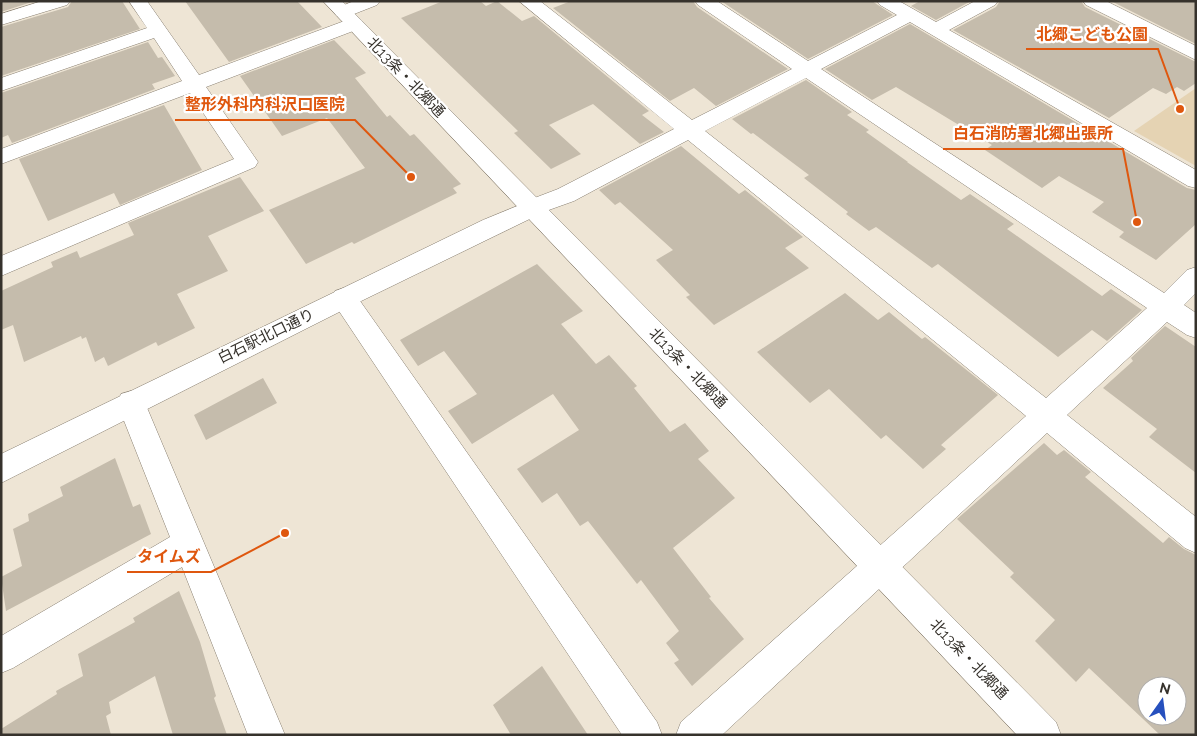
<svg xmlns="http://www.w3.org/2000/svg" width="1197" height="736" font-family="Raleway,'Noto Sans JP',sans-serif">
<rect width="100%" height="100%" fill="#eee5d5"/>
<path fill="#e5d3b3" d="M1196 88V166L1134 131Z"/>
<path fill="#c5bcac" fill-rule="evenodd" d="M1 1H35L1 12Z
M72 1H122L140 29 1 76V27L68 7Z
M185 1H297L322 27 229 62Z
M443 1H480L486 6 497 1 522 21 534 16 649 111 642 115 664 132 640 144 593 104 549 125 581 154 551 169 514 133 518 131 401 18Z
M571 1H693L697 7 788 69 716 106 694 88 670 101 553 8Z
M721 1H872L893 15 808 59Z
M920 1H971L936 20 911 6Z
M1000 1H1081L1085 7 1196 62V83L1184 91 1177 87 1166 94 1153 88 1109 118 953 30 996 7Z
M1111 1H1196V44Z
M910 24 1187 188 1196 190V224L1156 260 1119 237 1124 232 1092 212 1104 202 1059 176 1042 188 985 150 992 145 896 87 872 100 825 69Z
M334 40 366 73 355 78 387 117 390 115 410 136 414 134 461 184 453 188 457 193 354 244 352 242 306 264 269 210 365 168 327 118 282 136 240 76Z
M148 42 158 58 162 57 175 76 152 84 155 89 12 143 8 135 1 138V93Z
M806 80 852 112 847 115 869 130 866 132 908 162H907L961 200 970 194 1014 224 1007 229 1102 296 1111 289 1142 310 1107 341 1092 330 1058 357 938 264 932 268 876 227 869 231 846 214 848 212 804 178 809 175 753 133 751 134 732 119Z
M164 105 202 170 120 205 114 193 48 221 19 159Z
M681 146 739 194 745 190 803 237 785 248 809 268 714 325 686 297 690 295 656 260 673 250 620 202 615 205 599 190Z
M240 177 264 211 208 236 228 271 177 294 195 328 158 346 156 342 108 366 104 357 95 362 86 337 82 339 81 336 24 362 13 325 1 330V291L53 267 51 262 77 251 80 258 134 235 128 223Z
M537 264 583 311 561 324 596 364 609 355 637 386 634 388 670 432 685 423 709 451 698 459 735 498 673 548 711 597 709 598 744 639 692 686 674 663 679 660 666 643 679 631 641 580 637 584 588 521 580 526 557 493 542 503 517 469 579 430 553 394 472 444 448 411 477 394 444 351 418 366 400 340Z
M845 293 878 320 889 312 922 339 925 337 998 395 941 445 946 449 923 469 886 435 881 439 829 389 810 403 757 352Z
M1165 326 1196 347V473L1149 437 1157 429 1103 388 1133 361 1131 358Z
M263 378 277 403 206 440 194 415Z
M1044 443 1057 455 1064 450 1091 472 1085 477 1163 543 1169 537 1184 549 1196 555V735H1160L1089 668 1076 682 1035 641 1055 620 1010 577 1014 573 957 519ZM1147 686H1177V716H1147Z
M115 458 133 507 140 504 151 534 6 611 1 577 22 566 13 529 29 521 28 514 63 496 60 487Z
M179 591 200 642 216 696 214 698 227 735H173L155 676 109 702 111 713 106 716 111 735H1V729L57 694 56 691 83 676 78 654 135 622 133 618Z
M542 666 588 735H511L493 705Z"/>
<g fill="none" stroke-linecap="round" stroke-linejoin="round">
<g stroke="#887f71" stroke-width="1">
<path id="minor" d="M42 1H70L67 5 1 25V14Z
M129 1H147L199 75 347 20 354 18 361 20 363 24 361 28 206 87 258 162 255 167 1 276V256L234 159 190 93 1 164V149L182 81 154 38 1 91V78L147 28Z
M354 1H380L377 5 349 16 343 17 337 16 334 12 337 8Z
M519 1H540L692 120 792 69 698 5 695 1H717L808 61 897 15 880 5 877 1H899L936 22 975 1H998L995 5 949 30 1196 170V188L1188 186 910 22 821 69 1164 293 1187 270 1196 267V293L1184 305 1196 313V338L1187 335 1167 322 1067 415 1196 517V553L1185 548 1047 433 722 735H676L681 722 1026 416 688 140 574 201 532 216 524 214 520 208 524 202 558 189 674 129ZM806 78 1147 308 1046 398 705 131Z
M1083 1H1106L1196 46V60L1086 5Z
M344 288 353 291 657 722 662 735H622L335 305 331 298 335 291Z
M131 391 141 394 145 403 285 735H248L182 567 13 668 1 673V636L170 537 117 403 121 394Z"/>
</g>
<g stroke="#887f71" stroke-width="1">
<path id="tertiary" d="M532 200 540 202 544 208 540 214 353 305 1 483V454L483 220Z"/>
</g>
<g stroke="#887f71" stroke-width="1">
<path id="secondary" d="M323 1H342L1056 722 1061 735H1017Z"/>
</g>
<use href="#minor" fill="#fff" fill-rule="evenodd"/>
<use href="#tertiary" fill="#fff" fill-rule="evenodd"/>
<use href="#secondary" fill="#fff" fill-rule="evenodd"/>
</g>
<g text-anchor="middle" stroke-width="4.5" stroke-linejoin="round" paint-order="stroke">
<g font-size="15" fill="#36322c" stroke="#fff">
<text transform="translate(406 77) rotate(46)" y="5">北13条・北郷通</text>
<text transform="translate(266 336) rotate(-26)" y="5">白石駅北口通り</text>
<text transform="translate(688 368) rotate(46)" y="5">北13条・北郷通</text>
<text transform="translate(969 659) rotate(46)" y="5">北13条・北郷通</text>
</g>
</g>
<path fill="none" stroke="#df570e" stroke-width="2" d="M1180 109L1158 49H1026M411 177L355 120H175M1137 222L1123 149H943M285 533L211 572H127"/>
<g fill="#df570e" stroke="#fff" stroke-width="2">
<circle cx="1180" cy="109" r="5"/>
<circle cx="411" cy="177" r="5"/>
<circle cx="1137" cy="222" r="5"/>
<circle cx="285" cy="533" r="5"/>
</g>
<g font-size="16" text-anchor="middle" font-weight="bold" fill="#df570e" stroke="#fff" stroke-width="4.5" stroke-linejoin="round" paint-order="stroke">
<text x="1092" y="40">北郷こども公園</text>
<text x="265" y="110">整形外科内科沢口医院</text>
<text x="1033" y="139">白石消防署北郷出張所</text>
<text x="169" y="562">タイムズ</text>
</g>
<rect width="1197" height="736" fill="none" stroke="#36322c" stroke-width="5"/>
<g transform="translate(1162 701) rotate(14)"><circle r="24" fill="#ffffff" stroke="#afadab"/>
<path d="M0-4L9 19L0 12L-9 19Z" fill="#2650be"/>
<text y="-8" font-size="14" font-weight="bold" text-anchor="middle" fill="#36322c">N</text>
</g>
</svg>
